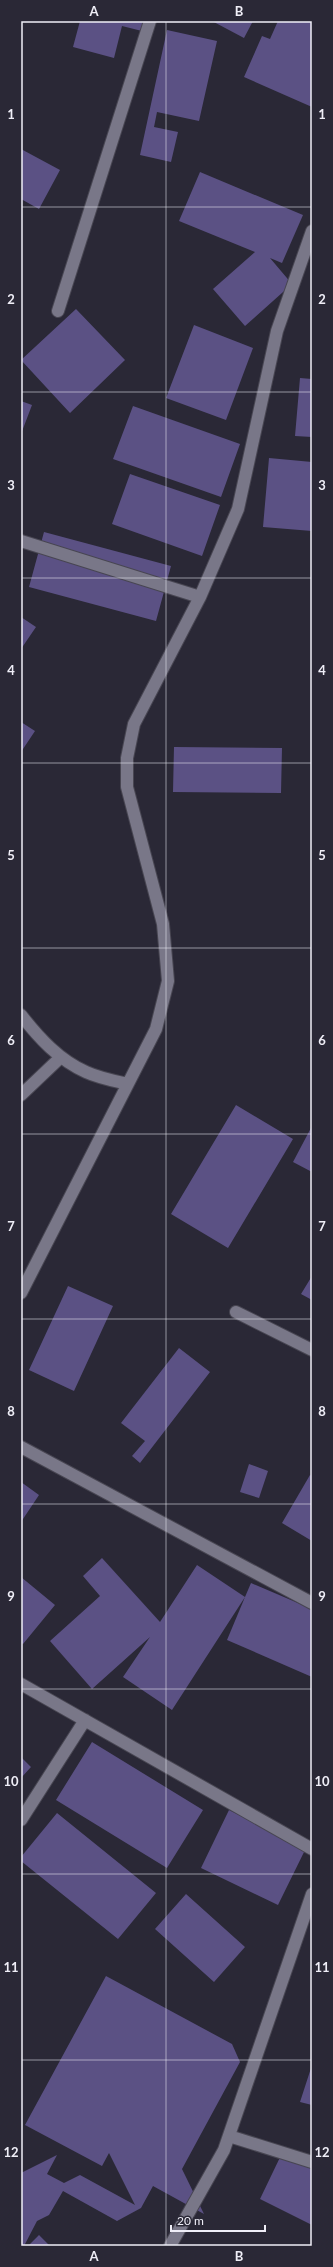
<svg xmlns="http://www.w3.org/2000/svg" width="333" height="2267" font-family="Lato,sans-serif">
<rect width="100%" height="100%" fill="#2a2836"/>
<path fill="#5b5184" d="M80 21H149L146 32 122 26 114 58 73 47Z
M212 21H253L244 38Z
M278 21H312V107L244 77 262 36 270 39Z
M167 30 217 41 199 121 157 112 154 127 178 132 171 162 140 155Z
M21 149 60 170 39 209 21 199Z
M200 172 303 215 282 263 270 258 292 284 245 326 213 289 255 252 179 221Z
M76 309 125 360 70 413 21 360Z
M194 325 253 348 226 420 166 398Z
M300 378 312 379V437L295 436Z
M21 401 32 405 21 434Z
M133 406 240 444 221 497 113 459Z
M269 458 312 462V531L263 527Z
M130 474 220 505 202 556 112 524Z
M44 532 171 566 156 621 29 587Z
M21 617 36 627 21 649Z
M21 722 35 731 21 752Z
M174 747 282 748 281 793 173 792Z
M236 1105 293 1139 228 1248 171 1214Z
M312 1126V1172L293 1162Z
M312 1276V1300L301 1294Z
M68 1286 113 1306 74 1391 29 1370Z
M179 1348 210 1372 140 1463 132 1456 145 1441 121 1423Z
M249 1464 268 1471 259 1498 240 1492Z
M310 1475 312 1476V1541L282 1523Z
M21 1482 39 1495 21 1522Z
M102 1558 160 1622 197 1565 245 1597 251 1583 312 1609V1677L227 1640 245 1597 172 1710 123 1677 150 1637 92 1689 50 1641 100 1596 83 1576Z
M21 1577 55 1605 23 1644 21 1643Z
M92 1742 203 1810 167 1868 56 1800Z
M21 1757 31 1767 21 1778Z
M229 1810 306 1848 278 1905 201 1868Z
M57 1813 156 1893 118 1939 21 1861V1857Z
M186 1894 245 1947 214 1982 155 1929Z
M106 1976 232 2044 240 2062 182 2169 204 2214 153 2186 141 2208 117 2221 63 2191 49 2215 37 2221 24 2246H21V2173L57 2155 47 2174 64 2183 80 2175 135 2205 109 2153 102 2166 25 2125Z
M312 2065V2105L300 2102Z
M284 2149 312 2162V2225L260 2199Z
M39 2235 50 2246H28Z"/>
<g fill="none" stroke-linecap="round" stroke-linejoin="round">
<g stroke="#484652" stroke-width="14">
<path id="minor" d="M58 311 150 21
M21 541 200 597
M21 1015C39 1038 59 1060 86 1072 99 1078 114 1081 128 1084
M21 1095 61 1057
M21 1293 156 1029 168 981 163 924 127 787V758L134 724 200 597 238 509 277 331 312 231
M236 1312 312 1350
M21 1447 312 1603
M21 1684 312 1849
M21 1820 85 1720
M229 2136 312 2162
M170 2246 224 2150 312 1894"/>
</g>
<use href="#minor" stroke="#797788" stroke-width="12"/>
</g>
<path fill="none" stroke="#efeef7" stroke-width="1" stroke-opacity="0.55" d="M166 21V2246M21 207H312M21 392H312M21 578H312M21 763H312M21 948H312M21 1134H312M21 1319H312M21 1504H312M21 1689H312M21 1874H312M21 2060H312"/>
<rect width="333" height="2267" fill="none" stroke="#2a2836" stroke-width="44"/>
<path d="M171 2225v6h94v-6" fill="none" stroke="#efeef7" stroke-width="2"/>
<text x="177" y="2225" font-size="12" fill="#efeef7" stroke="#2a2836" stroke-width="3" paint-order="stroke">20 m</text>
<rect x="22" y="22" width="289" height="2223" fill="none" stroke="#efeef7" stroke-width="1.5"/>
<g font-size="13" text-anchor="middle" font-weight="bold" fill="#efeef7">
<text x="94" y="16">A</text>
<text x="239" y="16">B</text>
<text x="11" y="119">1</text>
<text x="322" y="119">1</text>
<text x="11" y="304">2</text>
<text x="322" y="304">2</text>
<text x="11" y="490">3</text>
<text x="322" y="490">3</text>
<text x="11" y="675">4</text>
<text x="322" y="675">4</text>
<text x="11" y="860">5</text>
<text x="322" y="860">5</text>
<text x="11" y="1045">6</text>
<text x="322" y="1045">6</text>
<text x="11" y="1231">7</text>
<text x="322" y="1231">7</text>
<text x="11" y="1416">8</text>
<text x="322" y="1416">8</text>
<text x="11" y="1601">9</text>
<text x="322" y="1601">9</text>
<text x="11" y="1786">10</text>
<text x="322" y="1786">10</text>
<text x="11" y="1972">11</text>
<text x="322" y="1972">11</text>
<text x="11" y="2157">12</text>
<text x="322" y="2157">12</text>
<text x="94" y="2261">A</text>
<text x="239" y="2261">B</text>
</g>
</svg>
